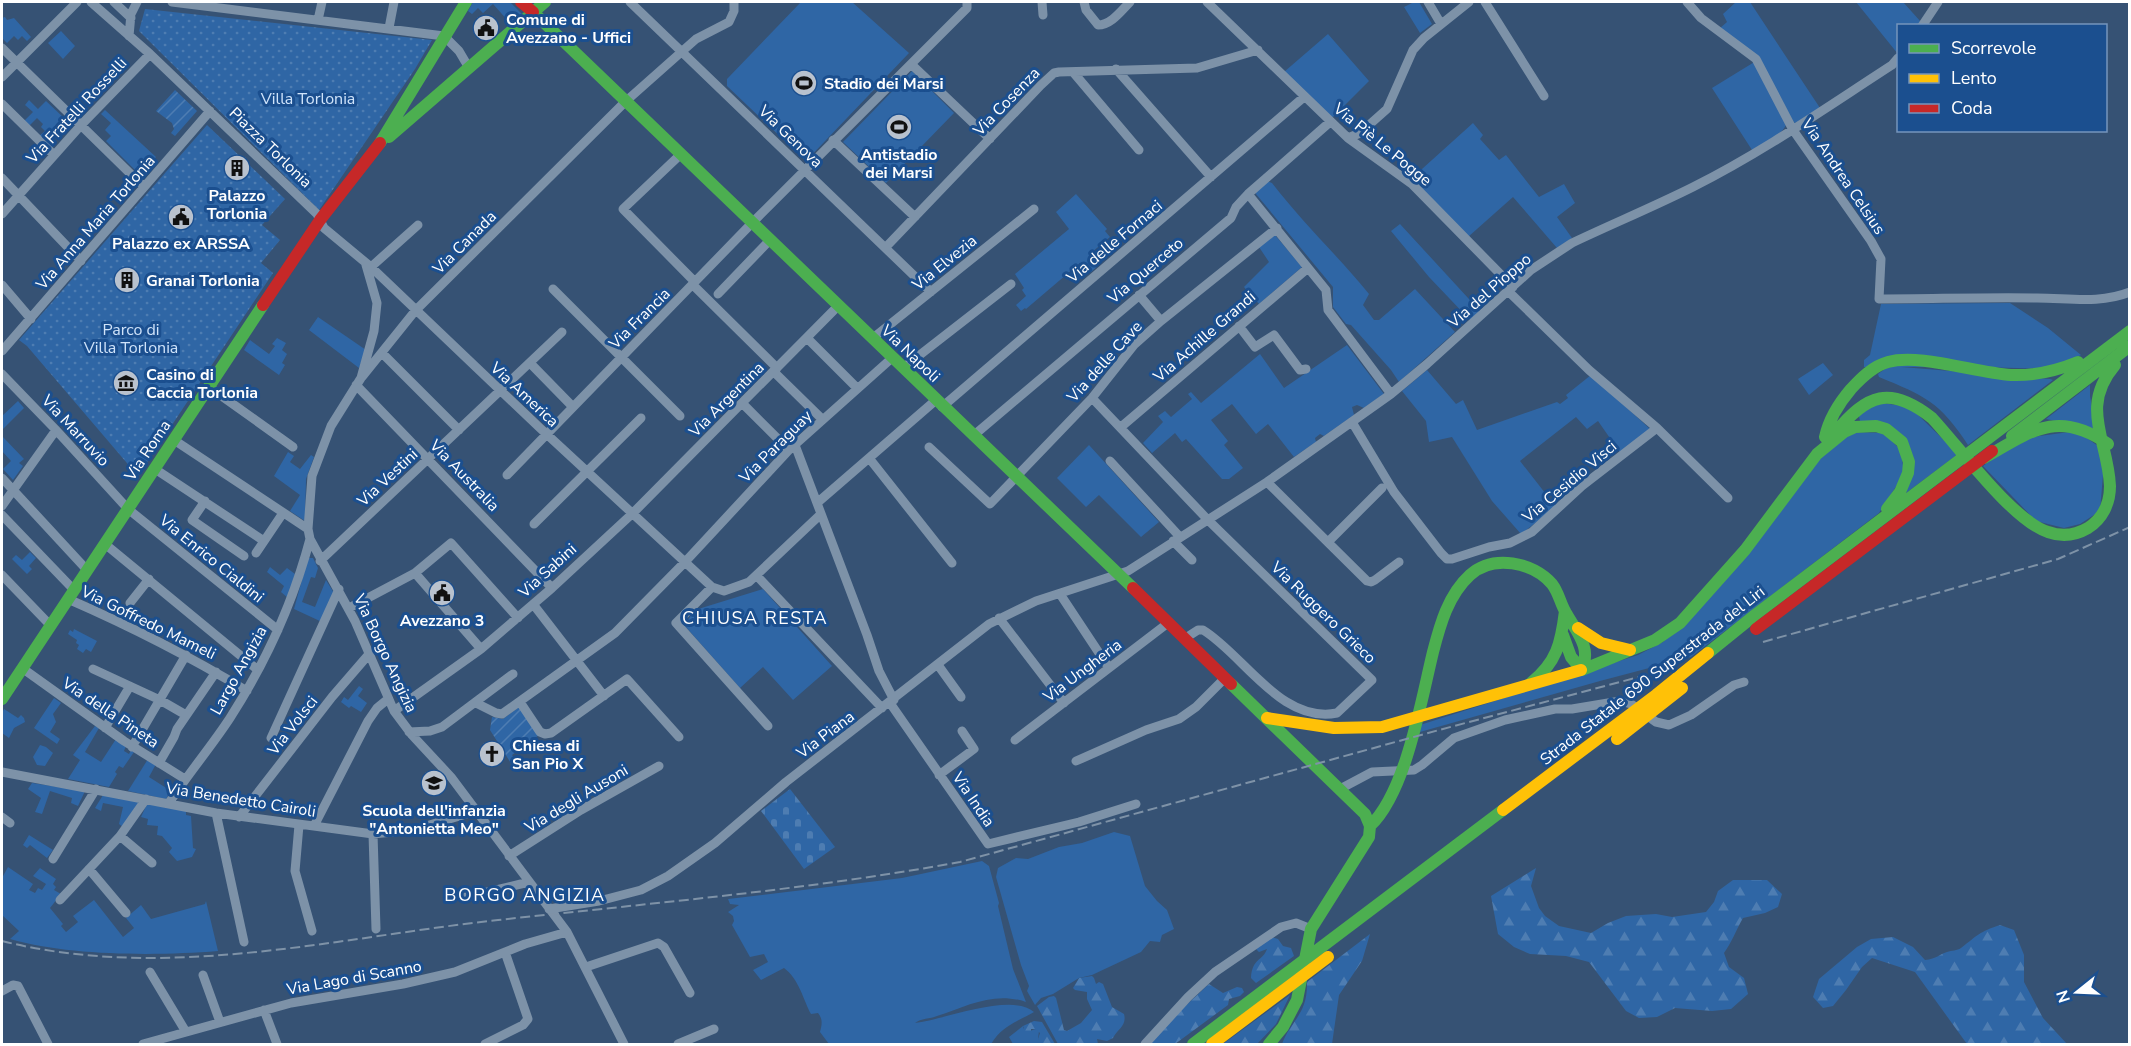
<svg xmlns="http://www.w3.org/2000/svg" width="2131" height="1046" font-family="'Nunito Sans',sans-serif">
<defs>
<pattern id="forest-firs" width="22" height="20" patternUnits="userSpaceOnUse" patternTransform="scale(1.5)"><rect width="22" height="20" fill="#2f66a5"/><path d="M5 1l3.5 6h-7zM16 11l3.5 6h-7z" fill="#4e7db2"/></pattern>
<pattern id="cemetery-stones" width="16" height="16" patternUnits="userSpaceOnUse" patternTransform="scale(1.5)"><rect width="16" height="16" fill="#2f66a5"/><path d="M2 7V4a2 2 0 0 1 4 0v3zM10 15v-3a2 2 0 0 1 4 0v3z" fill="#4e7db2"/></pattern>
<pattern id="park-dots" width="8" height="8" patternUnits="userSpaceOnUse" patternTransform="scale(1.5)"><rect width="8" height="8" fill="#2f66a5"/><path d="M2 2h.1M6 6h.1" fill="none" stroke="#4e7db2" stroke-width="1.8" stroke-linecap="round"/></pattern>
<pattern id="garden-furrows" width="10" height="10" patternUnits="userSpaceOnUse" patternTransform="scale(1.5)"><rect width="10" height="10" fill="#2f66a5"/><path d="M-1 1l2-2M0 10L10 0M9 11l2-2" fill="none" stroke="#4e7db2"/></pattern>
</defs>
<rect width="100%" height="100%" fill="#365274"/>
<path fill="#2f66a5" d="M473 2H510L522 14 511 24 493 4 483 13 478 8 472 14 468 11Z
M801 2H852L909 53 806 161 727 86V79Z
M1414 2H1419L1432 24 1420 33 1404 7Z
M1736 2H1750L1820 108 1798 122 1794 123 1763 65 1719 29 1727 22 1723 14Z
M1856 2H1903L1921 22 1919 25 1898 26V54Z
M5 17 7 20 14 18 31 37 27 41 22 36 18 40 14 36 7 43 2 38V18Z
M61 31 75 46 63 59 48 43Z
M1328 34 1369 81 1331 119 1284 72Z
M1756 61 1786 125C1781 136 1763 144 1752 150L1712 88Z
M912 71 954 113 886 183 843 142Z
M29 100 38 109 46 101 63 117 53 128 57 132 51 139 56 144 51 149 39 136 45 131 41 127 43 124 37 118 29 126 23 122 33 112 25 105Z
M105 110 156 157 140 175 106 141 111 136 105 130 111 123 101 114Z
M1473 123 1483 135 1480 139 1499 160 1506 155 1539 197 1564 184 1575 203 1557 217 1572 238 1557 248 1513 197 1468 237 1412 178Z
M1267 181 1272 183C1302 222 1338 256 1369 294L1363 305 1374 320H1379L1415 289 1455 332 1399 382 1391 370 1351 325 1346 324 1333 307V287L1256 194V191Z
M1076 194 1107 229 1105 231 1110 237 1091 253 1100 264 1091 272 1083 264 1080 263 1026 309 1025 308 1021 311 1016 305 1026 296 1022 290 1024 288 1015 274 1069 229 1056 212Z
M1400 224 1480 311 1470 320 1429 277 1391 231Z
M1275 235 1302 267 1259 304 1244 287 1269 262 1259 247Z
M2010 303 2048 328 2081 355 2055 369 1979 367H1864V360L1870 355 1881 304Z
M318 317 366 350 359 368 309 330Z
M277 338 286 343 282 350 287 354 282 363 285 365 279 375 244 350 250 340 269 354 275 346 272 344Z
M1347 345 1384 394 1364 408 1357 405 1352 407 1354 415 1324 436 1320 434 1315 438 1316 442 1294 457 1268 424 1256 434 1232 404 1211 420 1228 441 1224 445 1243 468 1229 479H1222L1186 439 1182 442 1175 433 1152 453 1143 443 1163 422 1158 416 1165 411 1171 417 1192 399 1188 394 1191 392 1201 403 1260 354 1284 388Z
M1823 363 1833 375 1809 395 1798 379Z
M1889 366 2050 379 2053 380 1968 445C1940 402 1925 396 1879 377L1878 374Z
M1427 370 1456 404 1463 400 1477 430 1557 402 1560 404 1568 398 1566 395 1591 375 1650 429 1621 454 1598 421 1587 429 1576 417 1520 461 1556 507 1521 534 1492 501 1452 437 1429 442 1426 421 1402 391Z
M2090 385V396L2096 429 2046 419Z
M18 401 24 408 2 430V416Z
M1875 402 1910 407 1958 454 1906 493 1910 453 1860 421 1858 412Z
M2077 431 2105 451 2100 511 2080 524 2064 528 2036 521 1983 466 2024 438Z
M1850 432 1883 433 1901 450 1904 474 1879 513 1691 657 1600 681 1420 732V725L1638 655 1663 642 1830 447Z
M2 436 24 459 19 463 23 466 13 480 3 469 11 461 2 451Z
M1089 445 1159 522 1141 537 1099 495 1086 507 1057 478Z
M288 452 294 456 290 462 300 469 311 455 314 457 306 479 305 521 290 511 300 495 274 476Z
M30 552 36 558 29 566 32 569 27 574 12 559 16 555 22 560Z
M308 558H313L318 568 315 578 311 577 302 602 315 607 326 580 334 593 322 622 294 609Z
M270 567 280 575 287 568 295 574 288 598 281 592 284 586 267 572Z
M763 589 832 666 793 700 763 667 740 688 684 625 695 610Z
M74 629 97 641 91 652 86 649 83 653 77 649 79 645 76 643 77 640 68 634 70 630 73 632Z
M359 686 363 689 358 696 367 703 361 712 351 706 349 708 341 702 344 697 348 700Z
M54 698 61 703 53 714 56 722 50 732 60 739 57 744 34 728Z
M4 709 18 718 21 715 24 718 25 722 14 728 9 738 2 733V713Z
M95 726 99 728 85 752 101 762 116 739 126 746 124 751 129 754 131 750 134 752 123 768 119 766 115 772 117 774 109 787 68 779 80 760 73 755Z
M40 745 46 747 53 753 45 766 37 765 33 757Z
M148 759 156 764 149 777 171 791 166 799 128 791Z
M32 783 85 791 78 806 71 803 72 798 50 791 42 814 35 812 41 798 28 789Z
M103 795 138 802V805L123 827 119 824 123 807 103 803 101 811 95 808Z
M147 804 186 811V815L191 816 193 848 196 849 192 857 177 861 169 852 172 848 162 836 157 835 158 826 147 825 148 819 141 817Z
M1114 832 1130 836 1145 886 1157 901 1167 910 1174 929 1162 935 1160 942 1150 941 1141 952 1092 975 1079 978 1053 994 1041 998 1035 1005 1027 991 1029 986 1021 965 996 877 998 868 1016 858 1028 859 1059 847 1082 843Z
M29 835 53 850 47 858 30 845 27 848 23 845Z
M982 861 989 866 999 903 998 906 1013 969 1026 1002C994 991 967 1006 937 1016 930 1019 921 1018 915 1023 943 1020 1012 992 1034 1012 1015 1023 1003 1025 991 1044H829L820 1032C822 1025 823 1019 818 1013L811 1014C803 999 799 979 784 968L761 980 753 970 768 962 764 954 750 957 732 925 734 921 733 916 728 912 739 905 730 904 728 899 902 878Z
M8 867 33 884 29 890 35 893 38 888 42 890 46 884 33 876 40 868 56 879 53 884 56 887 54 890 61 894 50 908 63 924 61 926 66 932 78 922 73 916 94 900 123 937 134 928 126 918 141 905 151 919 205 904 206 901 218 951C156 956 69 956 10 939L19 931 2 915V878Z
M1023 1026V1028L1030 1031 1035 1029 1039 1031 1038 1039 1045 1044H1013L1009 1037Z"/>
<path fill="url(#forest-firs)" d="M1536 868 1531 886 1539 908 1545 916 1559 926 1591 933 1608 923 1626 916 1656 914 1672 917 1706 912 1714 902 1718 891 1733 880H1767L1782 894 1778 907 1765 913 1743 918C1736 930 1732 942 1724 953L1729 967 1744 978 1748 994 1731 1009 1712 1011 1675 1008 1657 1017 1639 1018 1626 1011 1589 962 1566 956 1530 954 1514 947 1498 934 1491 896Z
M2000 925 2014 930 2024 955V982L2043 1018 2067 1044H1967L1915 972 1872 958 1862 967 1846 990 1833 1006 1823 1008 1813 997 1819 979 1857 947 1871 939 1893 937 1913 947 1925 960C1937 959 1939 954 1947 952 1952 950 1957 951 1961 948 1978 935 1979 932 2000 925Z
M1370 934 1362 961 1339 995 1332 1044H1282C1291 1020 1308 1014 1307 982Z
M1271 937 1278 939 1283 946 1291 948 1294 956 1256 983 1251 978C1252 958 1263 961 1267 949L1259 952 1256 949Z
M1092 976 1094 978 1096 984 1099 982 1103 984 1112 1007 1124 1014C1127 1026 1118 1028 1113 1038L1107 1041 1097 1039 1098 1044H1058L1037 1006 1049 997 1054 996 1056 998 1064 1030 1067 1031 1081 1023 1092 1010 1087 999V992L1075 990 1073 988 1079 978Z
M1209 984 1223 993 1237 987 1242 988 1244 992 1240 996 1229 999 1228 1005 1175 1044H1150L1164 1026Z
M1290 995 1276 1024 1257 1044H1223Z
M1034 1021 1042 1022 1055 1044H1041L1038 1039 1040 1033 1035 1029H1031V1034H1026L1023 1026Z"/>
<path fill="url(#cemetery-stones)" d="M790 789 835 847 804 869 761 811Z"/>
<path fill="url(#park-dots)" d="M145 9 432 40 415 69 319 210 139 31Z
M207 125 285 199 262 225 280 240 261 263 273 273 138 476 27 346 19 340Z"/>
<path fill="url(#garden-furrows)" d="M175 90 197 111 175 136 171 133 174 129 172 123 156 111Z
M519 707 539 735 512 755 516 761 512 765 490 730 492 717 503 719Z"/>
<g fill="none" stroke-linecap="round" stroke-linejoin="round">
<path stroke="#7d92a8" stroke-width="9" d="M91 2 150 54 317 214 324 228 371 267 540 428 712 587 724 591 749 582 821 514
M114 2 131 18
M172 2 444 36 459 51 469 68
M630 2 931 292
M1042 2 1043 15
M1084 2 1086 10 1098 25C1111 25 1121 11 1130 2
M1207 2 1348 138 1412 184 1513 287
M1428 2 1441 24
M1485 2 1544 96
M1687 2 1701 18 1756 59 1793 130 1871 241 1881 259 1879 299C1932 299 1985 297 2037 298 2069 298 2100 304 2130 292
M318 20 322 2
M1922 26 1938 2
M389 28 394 2
M129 36 131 14 137 2
M2 48 144 187
M911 64 990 139
M1116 69 1211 177
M1073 72 1139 150
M2 77 77 2
M2 104 54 155
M1348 138 1360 133 1387 109 1413 50 1424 38 1469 2
M833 140 915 217
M681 154 623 209 695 282
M2 178 81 261
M1248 194 1326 290 1328 310 1391 394
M2 214 82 124 150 54
M886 247 1041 85 1054 73 1059 72 1197 68 1258 50
M366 265 377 303 374 331 361 378 331 426 312 476 308 529 310 539 355 621 394 711 412 735 451 777 567 932 624 1044
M371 267 418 225
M2 285 31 319
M693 285 777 368
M553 289 680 416
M1509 292 1589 370 1657 428 1728 498
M718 294 770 240
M1139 295 1161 321
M1239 326 1255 347 1274 335 1300 370 1306 369
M807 338 857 388
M873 338 1034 209
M2 351 210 111
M382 353 459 430
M530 363 573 407
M903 368 1011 284
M774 372 822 419
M2 374 56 430 128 509 278 630
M362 377 415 311 625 102 696 39 729 22 734 11V2
M356 385 552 588
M209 387 293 447
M1092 398 1208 520 1372 680 1337 713C1281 724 1244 655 1203 630H1198L1184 639
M743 404 789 450
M942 407 1304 97
M1352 422 1394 492 1441 553 1447 559H1452L1489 547 1510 543 1532 532 1582 486 1657 428
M1121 427 1308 268
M973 436 1231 218 1236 207 1248 194 1330 122
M174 440 308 529
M795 445 867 635 879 671 894 700
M929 447 990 504 1092 398 1134 345 1161 321 1277 228
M869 458 952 563
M1110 461 1180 537
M155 469 264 541
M507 475 753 222 967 8V2
M2 478 87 570
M1267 482 1367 581 1371 582 1375 580 1399 562
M205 501 192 520 244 556
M817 503 936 400
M2 506 56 430
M2 515 74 590
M534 524 641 418
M1173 541 1192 560
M1328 542 1382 488
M105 544 258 670
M256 553 283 513
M320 561 562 332
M415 573 481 649
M2 575 51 626
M757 576 882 708
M712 587 676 623 768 726
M1060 594 1109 668
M68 599C130 626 189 656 247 691
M130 603 149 579
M533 604 604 696
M349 608 415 573 451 543 518 618
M999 618 1064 703
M938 665 961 697
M22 668 124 741 185 779
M93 669 160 700 186 715
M520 702 540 732 545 734 551 733 627 679 679 737
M476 703 496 713 502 714 615 633 685 562 789 450 892 358
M890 703 988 844 1079 822 1136 804
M394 711 481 649 552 588 633 513 838 306
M105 728 130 686
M409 732 430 731 442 727 513 674
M271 738 339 589
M1015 740 1168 623
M132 747 186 655
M1076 761 1146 730 1179 719 1196 707 1225 678
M159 763 174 737 177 729 216 672
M2 772 216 813 373 834 413 830 476 811
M939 775 974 749 962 731
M1340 789 1372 772 1414 770 1422 765 1454 738 1505 720 1555 709H1572L1620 701 1631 704 1656 722 1669 725 1691 715 1734 685 1744 682
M169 803C188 774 211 747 230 718 266 662 293 603 310 539
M216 813 244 942
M2 817 10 823
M239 817 332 697 370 653
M299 825 295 871 312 931
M314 826 368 721 377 708 388 699
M373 834 376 929
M120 836 152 863
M509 856 581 810 659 766
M53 859 96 789
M89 869 126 913
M462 898 529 882
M60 900 120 836 146 799
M549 909 599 901 641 890 668 876 715 843 786 782 989 624 1036 601 1128 571 1267 482 1391 394 1427 364 1531 270 1572 243C1612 224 1653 207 1693 187 1763 152 1827 107 1892 65L1898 58
M586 967 658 943 664 947 690 993
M150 972 186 1032
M203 975 220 1022
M2 991 13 985 18 986 48 1044
M264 1010 277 1044
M143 1044 291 1003 403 984 455 972 525 944 567 932
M485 1044 523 1025 528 1019 505 952
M678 1044 714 1029
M1145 1044 1188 997 1215 972 1281 927 1296 923 1311 929"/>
<path stroke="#4caf50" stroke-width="12" d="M533 12 1133 588
M389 137 545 2
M380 143 466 2
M1835 433C1867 394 1890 385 1932 418 1959 447 2013 521 2048 532 2062 537 2076 535 2088 528 2102 519 2110 504 2110 486 2108 440 2079 407 2115 365
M2012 436 2130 346
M1825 437C1829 419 1839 403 1851 389 1861 378 1873 366 1888 362 1919 353 1976 373 2011 375 2035 376 2056 371 2078 362
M1984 458C2031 431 2058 409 2108 444
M1563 635 1571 657 1582 670
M1708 653 1755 615 2130 331
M1582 670 1655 640 1680 623 1745 550 1817 454 1844 432 1855 427 1876 426 1886 429 1902 442 1909 462 1908 473 1900 492 1887 509
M1531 683C1557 662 1561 643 1565 611
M1231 684 1365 814 1370 826 1369 837 1311 929 1297 1000 1283 1027 1269 1044
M2 699 263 305
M1370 826C1406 792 1421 701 1433 652 1440 625 1448 595 1470 575 1493 554 1533 562 1552 584 1559 593 1560 603 1566 613 1576 631 1593 649 1581 670
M1193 1044 1503 810"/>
<path stroke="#ffc107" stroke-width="12" d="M1578 628 1601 643 1630 650
M1267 718 1334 728 1382 727 1581 670
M1617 739 1682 688
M1503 810 1656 695 1708 653
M1212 1044 1328 957"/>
<path stroke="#c62828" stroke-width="12" d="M521 2 533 12
M263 305 320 220 380 143
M1133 588 1231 684
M1756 629 1992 451"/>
<path stroke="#7e92a7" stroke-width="2" stroke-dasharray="10 4.5" stroke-linecap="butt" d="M1763 642 2058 559 2130 527
M2 941C165 982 334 938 498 920 652 903 807 890 960 862L1439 730 1654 673"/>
</g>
<defs>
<g id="civic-disc" transform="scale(1.35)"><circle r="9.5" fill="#b9c2ce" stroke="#1b4f8f"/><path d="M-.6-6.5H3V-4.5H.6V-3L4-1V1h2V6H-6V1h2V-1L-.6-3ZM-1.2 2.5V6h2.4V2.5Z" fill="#111"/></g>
<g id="stadium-disc" transform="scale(1.35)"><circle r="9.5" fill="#b9c2ce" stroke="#1b4f8f"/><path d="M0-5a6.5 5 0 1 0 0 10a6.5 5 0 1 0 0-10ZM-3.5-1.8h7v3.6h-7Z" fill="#111"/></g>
<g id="building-disc" transform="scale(1.35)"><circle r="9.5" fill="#b9c2ce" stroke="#1b4f8f"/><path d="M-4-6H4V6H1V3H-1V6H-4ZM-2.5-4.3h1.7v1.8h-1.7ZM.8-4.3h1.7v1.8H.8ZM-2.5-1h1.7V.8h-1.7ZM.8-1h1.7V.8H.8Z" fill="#111"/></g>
<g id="museum-disc" transform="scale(1.35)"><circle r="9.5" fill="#b9c2ce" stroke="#1b4f8f"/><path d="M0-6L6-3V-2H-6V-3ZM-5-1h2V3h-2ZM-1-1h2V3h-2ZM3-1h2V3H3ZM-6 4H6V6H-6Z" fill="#111"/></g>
<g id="church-disc" transform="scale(1.35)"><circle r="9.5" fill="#b9c2ce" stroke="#1b4f8f"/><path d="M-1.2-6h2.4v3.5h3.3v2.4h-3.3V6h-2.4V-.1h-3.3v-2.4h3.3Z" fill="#111"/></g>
<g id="school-disc" transform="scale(1.35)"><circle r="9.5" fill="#b9c2ce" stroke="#1b4f8f"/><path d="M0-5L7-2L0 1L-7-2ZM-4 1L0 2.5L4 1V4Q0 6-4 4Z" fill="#111"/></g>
</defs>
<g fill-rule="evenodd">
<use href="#civic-disc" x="486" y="28"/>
<use href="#stadium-disc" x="804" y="83"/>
<use href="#stadium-disc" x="899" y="127"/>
<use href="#building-disc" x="237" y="168"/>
<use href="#civic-disc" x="181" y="217"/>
<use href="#building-disc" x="127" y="280"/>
<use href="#museum-disc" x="126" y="383"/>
<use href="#civic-disc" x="442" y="593"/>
<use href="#church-disc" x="492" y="754"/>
<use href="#school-disc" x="434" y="783"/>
</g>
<g text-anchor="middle" stroke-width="6" stroke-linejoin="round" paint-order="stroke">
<g font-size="16" font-weight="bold" fill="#fff" stroke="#1b4f8f" text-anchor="start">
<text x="506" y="25">Comune di<tspan x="506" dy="18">Avezzano - Uffici</tspan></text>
<text x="824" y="89">Stadio dei Marsi</text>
<text x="899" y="160" text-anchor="middle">Antistadio<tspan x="899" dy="18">dei Marsi</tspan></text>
<text x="237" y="201" text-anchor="middle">Palazzo<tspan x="237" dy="18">Torlonia</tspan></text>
<text x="181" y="249" text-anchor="middle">Palazzo ex ARSSA</text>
<text x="146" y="286">Granai Torlonia</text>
<text x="146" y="380">Casino di<tspan x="146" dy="18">Caccia Torlonia</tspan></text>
<text x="442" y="626" text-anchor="middle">Avezzano 3</text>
<text x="512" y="751">Chiesa di<tspan x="512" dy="18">San Pio X</tspan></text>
<text x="434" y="816" text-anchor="middle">Scuola dell'infanzia<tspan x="434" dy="18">"Antonietta Meo"</tspan></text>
</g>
<g font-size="16" fill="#cfe3fa" stroke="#1b4f8f">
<text x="308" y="104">Villa Torlonia</text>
<text x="131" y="335">Parco di<tspan x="131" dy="18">Villa Torlonia</tspan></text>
</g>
<g font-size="16" fill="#fff" stroke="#1b4f8f">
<text transform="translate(1006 101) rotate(-46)" y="6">Via Cosenza</text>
<text transform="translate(76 110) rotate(-47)" y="6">Via Fratelli Rosselli</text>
<text transform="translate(791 136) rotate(44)" y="6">Via Genova</text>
<text transform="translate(1383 144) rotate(39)" y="6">Via Piè Le Pogge</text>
<text transform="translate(271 147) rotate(44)" y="6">Piazza Torlonia</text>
<text transform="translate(1844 176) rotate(56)" y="6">Via Andrea Celsius</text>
<text transform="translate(95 222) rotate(-49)" y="6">Via Anna Maria Torlonia</text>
<text transform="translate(1114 241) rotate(-40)" y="6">Via delle Fornaci</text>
<text transform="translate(464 242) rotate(-45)" y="6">Via Canada</text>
<text transform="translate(944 262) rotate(-39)" y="6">Via Elvezia</text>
<text transform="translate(1145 270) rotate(-40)" y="6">Via Querceto</text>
<text transform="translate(1489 290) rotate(-41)" y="6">Via del Pioppo</text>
<text transform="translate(639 318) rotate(-45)" y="6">Via Francia</text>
<text transform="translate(1204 336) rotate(-41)" y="6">Via Achille Grandi</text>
<text transform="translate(911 353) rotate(44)" y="6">Via Napoli</text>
<text transform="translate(1104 361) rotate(-48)" y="6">Via delle Cave</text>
<text transform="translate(525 394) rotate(43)" y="6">Via America</text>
<text transform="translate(726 399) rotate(-45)" y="6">Via Argentina</text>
<text transform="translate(76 430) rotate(47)" y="6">Via Marruvio</text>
<text transform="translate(775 446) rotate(-45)" y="6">Via Paraguay</text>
<text transform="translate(147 450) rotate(-56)" y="6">Via Roma</text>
<text transform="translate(465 475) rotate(46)" y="6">Via Australia</text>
<text transform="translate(387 477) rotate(-43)" y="6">Via Vestini</text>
<text transform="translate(1569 481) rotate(-40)" y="6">Via Cesidio Visci</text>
<text transform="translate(212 558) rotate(39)" y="6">Via Enrico Cialdini</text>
<text transform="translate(547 570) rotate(-42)" y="6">Via Sabini</text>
<text transform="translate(1324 612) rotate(44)" y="6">Via Ruggero Grieco</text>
<text transform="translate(149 622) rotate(26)" y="6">Via Goffredo Mameli</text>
<text transform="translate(386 653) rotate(65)" y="6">Via Borgo Angizia</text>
<text transform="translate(238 670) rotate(-61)" y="6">Largo Angizia</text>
<text transform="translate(1082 670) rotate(-37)" y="6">Via Ungheria</text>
<text transform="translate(1652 675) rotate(-38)" y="6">Strada Statale 690 Superstrada del Liri</text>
<text transform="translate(111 712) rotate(34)" y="6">Via della Pineta</text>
<text transform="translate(292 725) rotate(-52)" y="6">Via Volsci</text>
<text transform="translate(825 734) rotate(-37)" y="6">Via Piana</text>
<text transform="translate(576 798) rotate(-31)" y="6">Via degli Ausoni</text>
<text transform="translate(241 799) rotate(9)" y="6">Via Benedetto Cairoli</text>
<text transform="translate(974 799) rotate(56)" y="6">Via India</text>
<text transform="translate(354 977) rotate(-10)" y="6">Via Lago di Scanno</text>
</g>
<g font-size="18" letter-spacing="1.5" fill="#fff" stroke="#1b4f8f">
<text x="755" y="624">CHIUSA RESTA</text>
<text x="525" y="901">BORGO ANGIZIA</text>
</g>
</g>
<rect width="2131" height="1046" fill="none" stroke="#ffffff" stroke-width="6"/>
<rect x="1897" y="24" width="210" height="108" fill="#1b4f8f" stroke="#7695bc" stroke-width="1.5"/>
<rect x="1909" y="44" width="30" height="9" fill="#4caf50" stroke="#7695bc" stroke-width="1.5"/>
<text x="1951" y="54" font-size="18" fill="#ffffff">Scorrevole</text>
<rect x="1909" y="74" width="30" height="9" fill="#ffc107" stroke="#7695bc" stroke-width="1.5"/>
<text x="1951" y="84" font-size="18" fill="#ffffff">Lento</text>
<rect x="1909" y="104" width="30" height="9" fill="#c62828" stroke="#7695bc" stroke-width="1.5"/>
<text x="1951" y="114" font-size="18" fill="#ffffff">Coda</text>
<g transform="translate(2077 992) rotate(252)" stroke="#1b4f8f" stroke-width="4.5" paint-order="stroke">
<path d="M0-4.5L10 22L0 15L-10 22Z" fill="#ffffff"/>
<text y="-9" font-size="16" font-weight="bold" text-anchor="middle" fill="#ffffff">N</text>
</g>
</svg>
